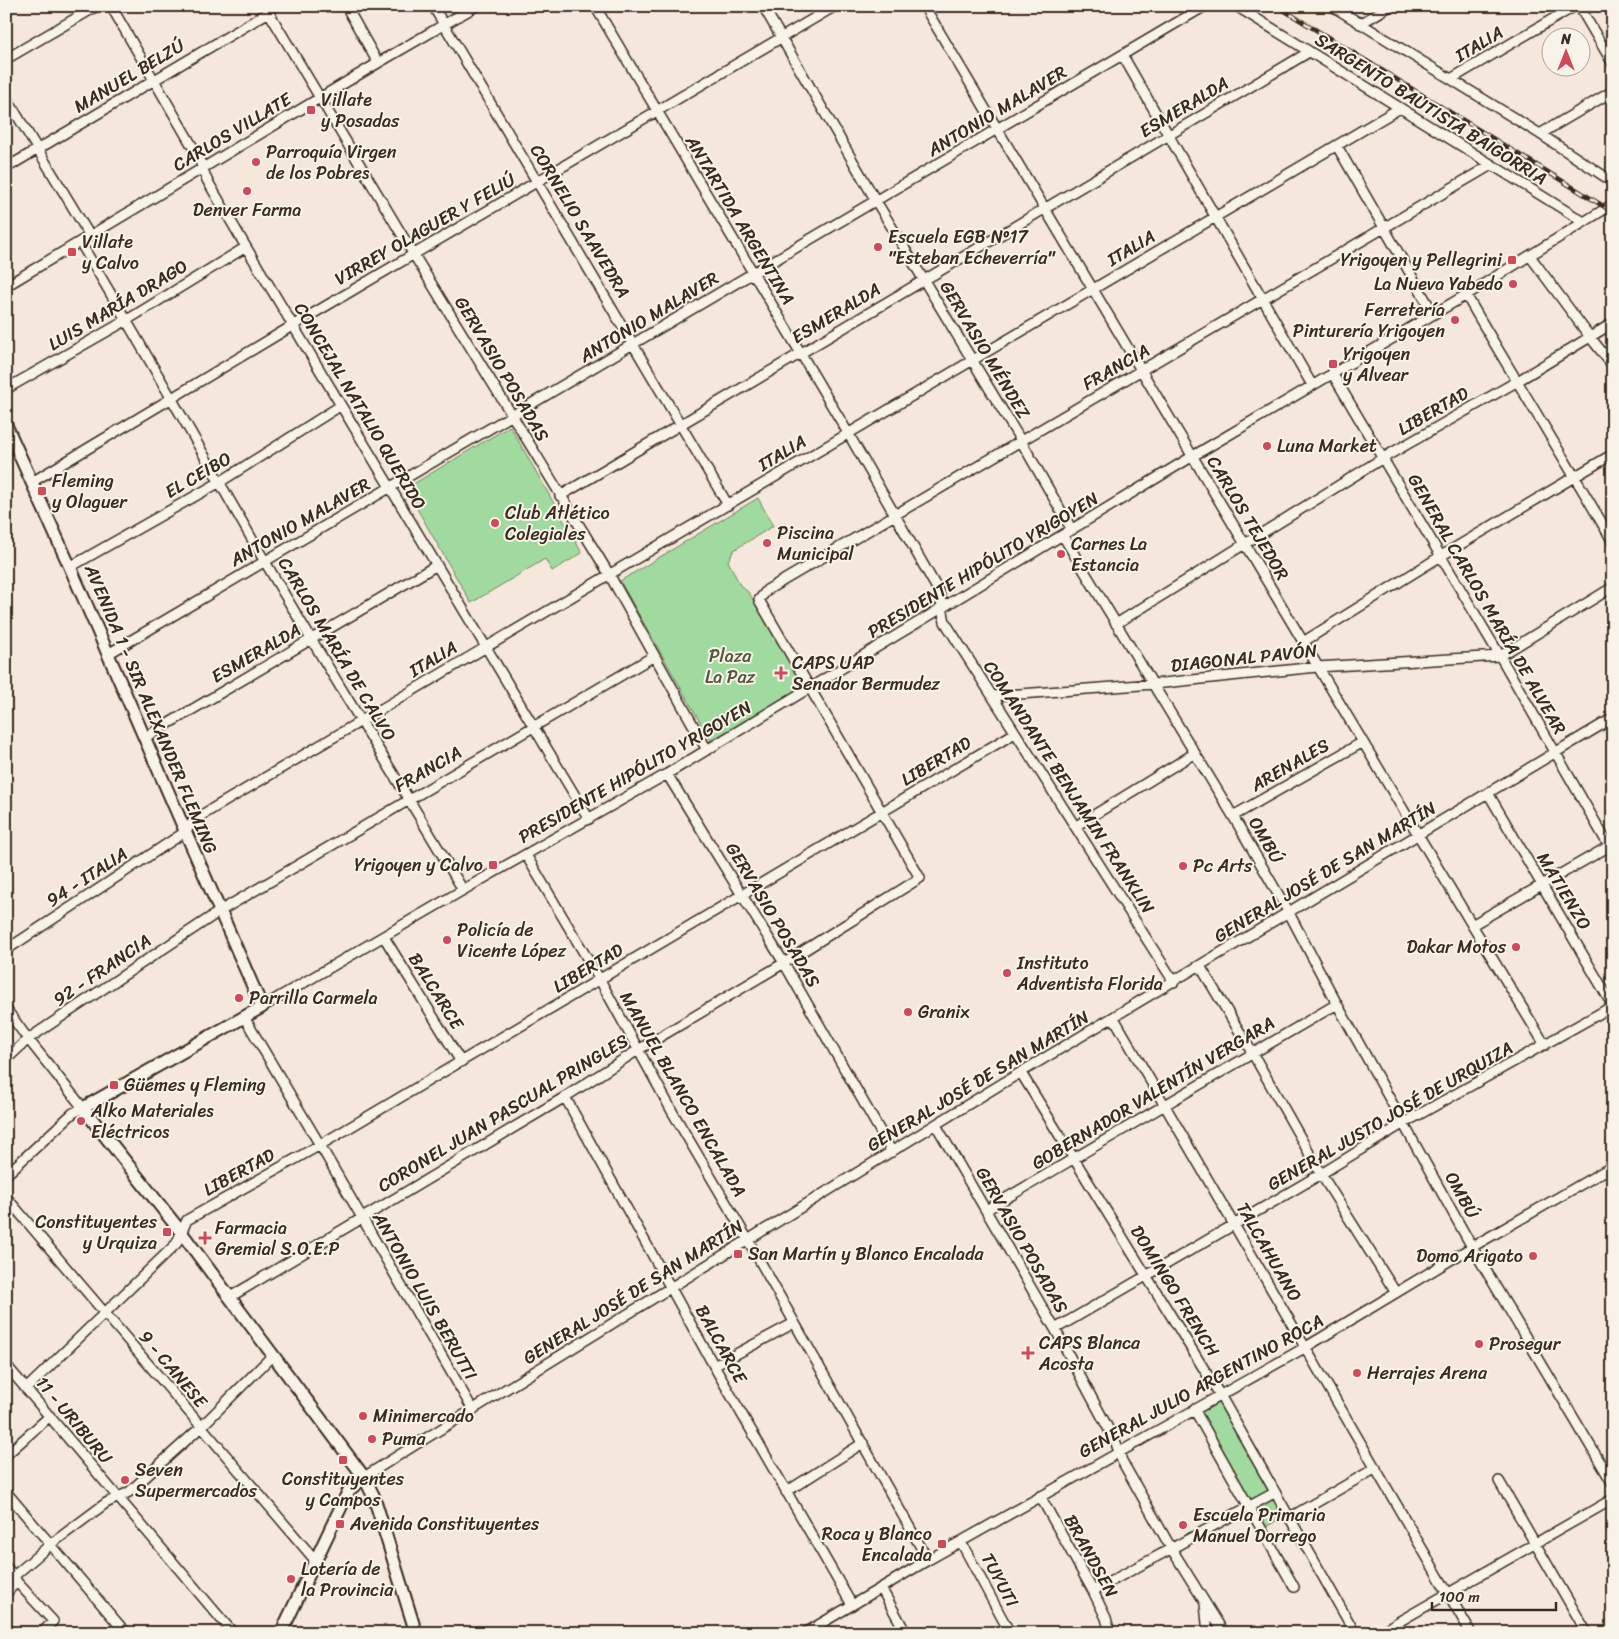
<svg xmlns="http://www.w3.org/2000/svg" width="1619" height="1639" font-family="Sriracha,sans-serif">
<rect width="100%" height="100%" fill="#f5e7db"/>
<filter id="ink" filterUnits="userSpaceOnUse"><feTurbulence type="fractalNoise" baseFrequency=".02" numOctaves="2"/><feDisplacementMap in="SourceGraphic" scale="10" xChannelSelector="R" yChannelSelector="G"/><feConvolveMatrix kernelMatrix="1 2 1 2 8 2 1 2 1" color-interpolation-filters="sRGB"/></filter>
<g filter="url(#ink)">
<path fill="#a1da9f" stroke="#6e825e" d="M510 426 582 553 552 571 545 559 471 603 408 493 410 486Z
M758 498 773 526 734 550 728 561 740 585 749 593 804 686 711 741 620 581Z
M1217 1403H1220L1269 1490V1493L1251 1502 1199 1415 1201 1412Z
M1274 1498 1285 1516 1264 1528 1253 1507Z"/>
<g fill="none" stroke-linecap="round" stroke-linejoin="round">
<g stroke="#3b2a1e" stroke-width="12">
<path id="minor" d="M111 6 198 156 207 180 246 247 589 819
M265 6 414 255 609 574 707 750
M346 6 378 63
M433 6 728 505
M595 6 848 433 939 592 945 622 1174 982
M763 6 876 201 1021 441 1072 530
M924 6 1472 925 1545 1045
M1236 6 1584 222
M1332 6 1540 134 1613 182
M1579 6 1613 64
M1360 24 1390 6
M1123 56 1312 385
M6 59 97 6
M1451 79 1575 6
M6 97 90 236
M1540 134 1613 91
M1337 146 1433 313
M6 168 269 12
M80 242C143 347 203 454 264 560 329 671 398 779 463 890
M1530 256 1590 337 1613 366
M6 286 378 63 476 6
M1466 295C1514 378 1565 459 1613 542
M1332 373 1500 656 1613 853
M6 389 127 320 246 247
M32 482 292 326 835 6
M560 496 1309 52
M1063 536 1233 816 1289 913 1337 1004 1472 1247 1613 1484
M70 567 220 482 340 406
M1116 624 1383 458 1516 382 1613 323
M1303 642 1441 556 1613 454
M108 654 1205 6
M992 696 1154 684 1317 667 1500 656 1613 587
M144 738 437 565
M667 774 784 963 892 1152
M1488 793 1613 1006
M1233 816 1363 742
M1076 826 1195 753
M526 855 600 980 673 1113 748 1240 928 1560
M1472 925 1613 844
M384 937 461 1062
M6 950 185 832 195 819 1400 108
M1200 966 1253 1054 1321 1174 1396 1293
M262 1007 463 890 667 774 1193 456 1466 295 1613 204
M6 1009 28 1039 83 1108 73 1113 6 1175
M244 1017 320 1145 473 1410
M1114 1018 1471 1633
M6 1060 28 1039 220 911 654 656
M1021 1073 1220 1395 1355 1633
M565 1097 714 1366 852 1605
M936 1125 1055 1329 1116 1443 1122 1461 1171 1548 1224 1633
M6 1197 315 1560
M986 1210 1337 1004
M230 1297 565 1097 638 1050 784 963 920 878 759 600 767 590 1491 165
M1055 1329 1321 1174 1404 1123 1613 1006
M6 1365 233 1633
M714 1366 794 1323
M26 1389 176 1244 187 1220 320 1145 1015 733
M1194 1409 1294 1587
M6 1455 50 1416
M364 1477 415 1445 998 1086 1613 718
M1499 1481 1587 1633
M6 1492 126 1633
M786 1492 863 1443
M1040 1496 1093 1591 1106 1618 1110 1633
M1289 1518 1376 1468
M961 1542 1010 1633
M6 1567 14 1576 17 1582 53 1621 42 1633
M14 1576 51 1544 106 1503 129 1492 201 1427 273 1355
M881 1588 906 1633
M1093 1591 1274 1493
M6 1593 17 1582
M1205 1604 1208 1633
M805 1633 928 1560 1306 1347 1472 1247 1613 1166
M1379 1633 1613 1499"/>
</g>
<g stroke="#3b2a1e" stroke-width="15">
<path id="major" d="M6 425 70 567 262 1007 83 1108 181 1232 364 1477 374 1497 416 1633
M281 1633 349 1490 364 1477"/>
</g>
<use href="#minor" stroke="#f7f3e8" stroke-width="9"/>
<use href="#major" stroke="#f7f3e8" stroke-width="11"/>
<g stroke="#3b2a1e" stroke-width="4.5">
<path id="rail" d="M1277 6 1613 212"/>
</g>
<use href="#rail" stroke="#f7f3e8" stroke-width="2.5" stroke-dasharray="8" stroke-linecap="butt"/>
</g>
</g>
<g fill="#d1495b" stroke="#f7f3e8" stroke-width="2">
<rect x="306" y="105" width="10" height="10" rx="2.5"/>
<circle cx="256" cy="162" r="5"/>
<circle cx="247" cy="191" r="5"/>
<circle cx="878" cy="247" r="5"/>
<rect x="67" y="247" width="10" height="10" rx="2.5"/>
<rect x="1507" y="255" width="10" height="10" rx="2.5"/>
<circle cx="1513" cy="284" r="5"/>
<circle cx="1455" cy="320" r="5"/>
<rect x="1328" y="359" width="10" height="10" rx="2.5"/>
<circle cx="1267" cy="446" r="5"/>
<rect x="37" y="486" width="10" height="10" rx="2.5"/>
<circle cx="495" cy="523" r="5"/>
<circle cx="767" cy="543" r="5"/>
<circle cx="1061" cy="554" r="5"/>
<path d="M778.5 665.5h5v5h5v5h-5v5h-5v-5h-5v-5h5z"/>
<rect x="488" y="860" width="10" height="10" rx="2.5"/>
<circle cx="1183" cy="866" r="5"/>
<circle cx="447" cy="940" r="5"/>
<circle cx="1516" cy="947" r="5"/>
<circle cx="1007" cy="973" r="5"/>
<circle cx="239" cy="998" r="5"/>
<circle cx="908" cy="1012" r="5"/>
<rect x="109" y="1080" width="10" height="10" rx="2.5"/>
<circle cx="81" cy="1121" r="5"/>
<rect x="162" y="1227" width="10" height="10" rx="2.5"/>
<path d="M202.5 1230.5h5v5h5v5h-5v5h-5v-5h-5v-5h5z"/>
<rect x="733" y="1249" width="10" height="10" rx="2.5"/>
<circle cx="1533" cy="1256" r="5"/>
<circle cx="1479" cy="1344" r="5"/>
<path d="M1025.5 1345.5h5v5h5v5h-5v5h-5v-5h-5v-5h5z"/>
<circle cx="1357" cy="1373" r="5"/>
<circle cx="363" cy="1416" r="5"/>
<circle cx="372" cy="1439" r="5"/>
<rect x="338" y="1455" width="10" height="10" rx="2.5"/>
<circle cx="125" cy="1480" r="5"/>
<rect x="335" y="1519" width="10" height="10" rx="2.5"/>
<circle cx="1183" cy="1525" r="5"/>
<rect x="937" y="1539" width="10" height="10" rx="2.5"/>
<circle cx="291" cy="1579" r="5"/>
</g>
<g text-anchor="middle" stroke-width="4" stroke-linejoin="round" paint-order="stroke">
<g font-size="18" fill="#3b2a1e" stroke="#f7f3e8">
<text transform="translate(1479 44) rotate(-31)" y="6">ITALIA</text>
<text transform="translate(129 76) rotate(-31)" y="6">MANUEL BELZÚ</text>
<text transform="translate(1184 107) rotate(-31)" y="6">ESMERALDA</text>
<text transform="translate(1431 109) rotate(32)" y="6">SARGENTO BAUTISTA BAIGORRIA</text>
<text transform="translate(997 111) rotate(-31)" y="6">ANTONIO MALAVER</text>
<text transform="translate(232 132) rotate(-31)" y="6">CARLOS VILLATE</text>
<text transform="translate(740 220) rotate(59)" y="6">ANTARTIDA ARGENTINA</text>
<text transform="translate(580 221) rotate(59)" y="6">CORNELIO SAAVEDRA</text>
<text transform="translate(425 229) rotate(-30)" y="6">VIRREY OLAGUER Y FELIÚ</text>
<text transform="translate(1131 248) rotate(-31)" y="6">ITALIA</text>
<text transform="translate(118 305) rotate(-31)" y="6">LUIS MARÍA DRAGO</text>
<text transform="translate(836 313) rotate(-31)" y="6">ESMERALDA</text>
<text transform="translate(649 317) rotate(-31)" y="6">ANTONIO MALAVER</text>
<text transform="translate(985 350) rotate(59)" y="6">GERVASIO MÉNDEZ</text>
<text transform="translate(1116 367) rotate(-30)" y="6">FRANCIA</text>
<text transform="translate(502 369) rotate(59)" y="6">GERVASIO POSADAS</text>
<text transform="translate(360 406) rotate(59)" y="6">CONCEJAL NATALIO QUERIDO</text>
<text transform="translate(1433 411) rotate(-30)" y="6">LIBERTAD</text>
<text transform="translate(782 453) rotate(-31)" y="6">ITALIA</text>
<text transform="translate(198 475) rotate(-30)" y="6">EL CEIBO</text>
<text transform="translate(1248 518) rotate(59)" y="6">CARLOS TEJEDOR</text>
<text transform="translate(300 522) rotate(-30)" y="6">ANTONIO MALAVER</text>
<text transform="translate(983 565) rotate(-31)" y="6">PRESIDENTE HIPÓLITO YRIGOYEN</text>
<text transform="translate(1487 604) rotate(60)" y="6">GENERAL CARLOS MARÍA DE ALVEAR</text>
<text transform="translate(337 649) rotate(59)" y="6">CARLOS MARÍA DE CALVO</text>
<text transform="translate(256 653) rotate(-30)" y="6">ESMERALDA</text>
<text transform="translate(1244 658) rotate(-6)" y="6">DIAGONAL PAVÓN</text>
<text transform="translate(433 659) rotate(-31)" y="6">ITALIA</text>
<text transform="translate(151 709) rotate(67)" y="6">AVENIDA 1 - SIR ALEXANDER FLEMING</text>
<text transform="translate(936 761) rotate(-31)" y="6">LIBERTAD</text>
<text transform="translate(1290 765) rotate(-30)" y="6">ARENALES</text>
<text transform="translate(428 769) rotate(-30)" y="6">FRANCIA</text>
<text transform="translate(635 772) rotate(-30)" y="6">PRESIDENTE HIPÓLITO YRIGOYEN</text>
<text transform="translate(1069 787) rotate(57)" y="6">COMANDANTE BENJAMIN FRANKLIN</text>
<text transform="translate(1266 840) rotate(60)" y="6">OMBÚ</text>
<text transform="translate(1325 872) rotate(-31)" y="6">GENERAL JOSÉ DE SAN MARTÍN</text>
<text transform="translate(87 877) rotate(-33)" y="6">94 - ITALIA</text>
<text transform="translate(1564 891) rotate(59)" y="6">MATIENZO</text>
<text transform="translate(773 915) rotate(59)" y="6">GERVASIO POSADAS</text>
<text transform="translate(588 968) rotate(-31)" y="6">LIBERTAD</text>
<text transform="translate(102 970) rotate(-34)" y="6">92 - FRANCIA</text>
<text transform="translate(436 991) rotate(58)" y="6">BALCARCE</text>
<text transform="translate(978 1081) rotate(-31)" y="6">GENERAL JOSÉ DE SAN MARTÍN</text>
<text transform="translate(1153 1093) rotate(-31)" y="6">GOBERNADOR VALENTÍN VERGARA</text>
<text transform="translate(683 1094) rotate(60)" y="6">MANUEL BLANCO ENCALADA</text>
<text transform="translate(503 1113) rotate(-31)" y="6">CORONEL JUAN PASCUAL PRINGLES</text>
<text transform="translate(1390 1116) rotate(-30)" y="6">GENERAL JUSTO JOSÉ DE URQUIZA</text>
<text transform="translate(239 1172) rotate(-29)" y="6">LIBERTAD</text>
<text transform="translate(1462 1195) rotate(61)" y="6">OMBÚ</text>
<text transform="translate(1022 1240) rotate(60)" y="6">GERVASIO POSADAS</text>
<text transform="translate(1269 1252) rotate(60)" y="6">TALCAHUANO</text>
<text transform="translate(1175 1291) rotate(58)" y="6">DOMINGO FRENCH</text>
<text transform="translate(633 1292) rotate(-32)" y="6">GENERAL JOSÉ DE SAN MARTÍN</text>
<text transform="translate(425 1296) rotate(60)" y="6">ANTONIO LUIS BERUTTI</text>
<text transform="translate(721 1344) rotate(61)" y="6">BALCARCE</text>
<text transform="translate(173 1369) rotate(50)" y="6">9 - CANESE</text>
<text transform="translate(1201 1386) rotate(-29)" y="6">GENERAL JULIO ARGENTINO ROCA</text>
<text transform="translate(74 1420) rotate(50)" y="6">11 - URIBURU</text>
<text transform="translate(1091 1556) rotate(61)" y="6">BRANDSEN</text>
<text transform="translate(1000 1580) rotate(62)" y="6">TUYUTI</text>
</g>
<g font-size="18" fill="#3b2a1e" stroke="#f7f3e8" text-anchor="start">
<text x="321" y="106">Villate<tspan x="321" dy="21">y Posadas</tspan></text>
<text x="266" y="158">Parroquía Virgen<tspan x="266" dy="21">de los Pobres</tspan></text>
<text x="247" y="216" text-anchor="middle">Denver Farma</text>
<text x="888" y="243">Escuela EGB Nº17<tspan x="888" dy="21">"Esteban Echeverría"</tspan></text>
<text x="82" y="248">Villate<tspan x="82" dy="21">y Calvo</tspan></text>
<text x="1502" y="266" text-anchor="end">Yrigoyen y Pellegrini</text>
<text x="1503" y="290" text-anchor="end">La Nueva Yabedo</text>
<text x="1445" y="316" text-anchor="end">Ferretería<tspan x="1445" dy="21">Pinturería Yrigoyen</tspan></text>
<text x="1343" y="360">Yrigoyen<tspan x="1343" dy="21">y Alvear</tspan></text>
<text x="1277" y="452">Luna Market</text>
<text x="52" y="487">Fleming<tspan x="52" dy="21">y Olaguer</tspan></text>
<text x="505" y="519">Club Atlético<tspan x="505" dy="21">Colegiales</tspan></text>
<text x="777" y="539">Piscina<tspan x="777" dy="21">Municipal</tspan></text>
<text x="1071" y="550">Carnes La<tspan x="1071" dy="21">Estancia</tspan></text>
<text x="792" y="669">CAPS UAP<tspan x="792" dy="21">Senador Bermudez</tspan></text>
<text x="483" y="871" text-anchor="end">Yrigoyen y Calvo</text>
<text x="1193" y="872">Pc Arts</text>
<text x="457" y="936">Policía de<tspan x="457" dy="21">Vicente López</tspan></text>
<text x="1506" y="953" text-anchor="end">Dakar Motos</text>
<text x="1017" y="969">Instituto<tspan x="1017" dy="21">Adventista Florida</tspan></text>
<text x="249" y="1004">Parrilla Carmela</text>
<text x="918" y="1018">Granix</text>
<text x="124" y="1091">Güemes y Fleming</text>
<text x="91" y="1117">Alko Materiales<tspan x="91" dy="21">Eléctricos</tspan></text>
<text x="157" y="1228" text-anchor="end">Constituyentes<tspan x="157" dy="21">y Urquiza</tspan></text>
<text x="215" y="1234">Farmacia<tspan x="215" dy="21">Gremial S.O.E.P</tspan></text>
<text x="748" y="1260">San Martín y Blanco Encalada</text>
<text x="1523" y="1262" text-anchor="end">Domo Arigato</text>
<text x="1039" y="1349">CAPS Blanca<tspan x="1039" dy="21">Acosta</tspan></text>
<text x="1489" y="1350">Prosegur</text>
<text x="1367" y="1379">Herrajes Arena</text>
<text x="373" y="1422">Minimercado</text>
<text x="382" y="1445">Puma</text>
<text x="135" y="1476">Seven<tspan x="135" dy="21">Supermercados</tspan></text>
<text x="343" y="1485" text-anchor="middle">Constituyentes<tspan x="343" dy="21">y Campos</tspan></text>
<text x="1193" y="1521">Escuela Primaria<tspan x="1193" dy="21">Manuel Dorrego</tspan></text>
<text x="350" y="1530">Avenida Constituyentes</text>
<text x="932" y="1540" text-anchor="end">Roca y Blanco<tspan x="932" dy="21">Encalada</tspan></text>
<text x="301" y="1575">Lotería de<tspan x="301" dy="21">la Provincia</tspan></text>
</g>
<g font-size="18" fill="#54563e" stroke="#f7f3e8">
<text x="730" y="662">Plaza<tspan x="730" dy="21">La Paz</tspan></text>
</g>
</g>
<rect width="1619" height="1639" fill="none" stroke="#f7f3e8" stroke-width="25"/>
<rect x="12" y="12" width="1594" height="1614" fill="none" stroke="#3b2a1e" stroke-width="2" filter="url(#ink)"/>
<g transform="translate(1566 52)"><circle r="24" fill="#f7f3e8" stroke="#aca397"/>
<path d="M0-4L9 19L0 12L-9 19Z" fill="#d1495b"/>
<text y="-8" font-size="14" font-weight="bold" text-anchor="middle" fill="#3b2a1e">N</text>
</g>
<path d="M1432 1602v8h124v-8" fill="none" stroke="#3b2a1e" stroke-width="2.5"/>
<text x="1439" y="1602" font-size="15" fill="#3b2a1e" stroke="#f7f3e8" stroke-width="4" paint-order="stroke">100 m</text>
</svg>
